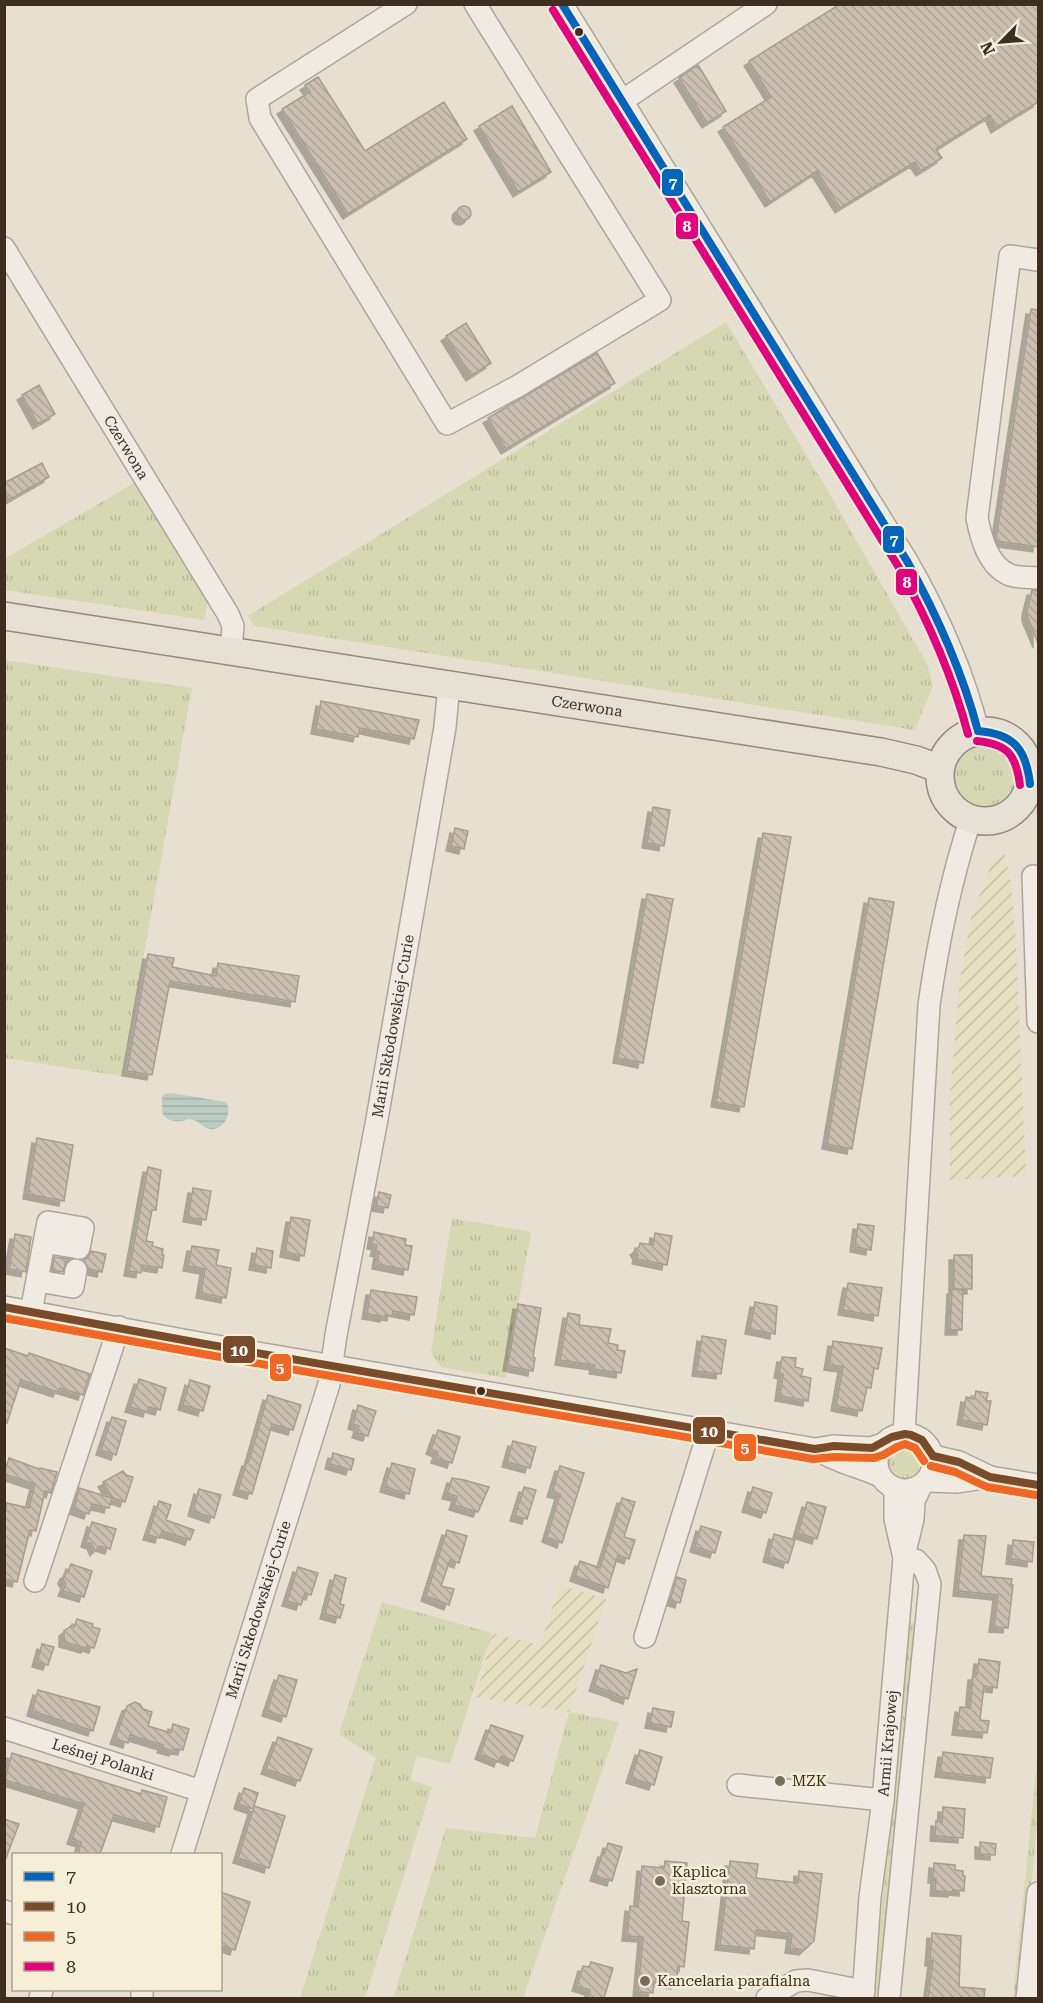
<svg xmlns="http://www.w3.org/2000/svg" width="1043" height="2003" font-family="'Roboto Serif',serif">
<defs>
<pattern id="farmland-furrows" width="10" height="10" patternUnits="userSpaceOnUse" patternTransform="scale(1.5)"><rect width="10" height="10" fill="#e6dfc2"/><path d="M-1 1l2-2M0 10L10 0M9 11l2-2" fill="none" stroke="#c6c0a6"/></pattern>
<pattern id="grass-tufts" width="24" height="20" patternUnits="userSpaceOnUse" patternTransform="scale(1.5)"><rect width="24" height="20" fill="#d6d7b3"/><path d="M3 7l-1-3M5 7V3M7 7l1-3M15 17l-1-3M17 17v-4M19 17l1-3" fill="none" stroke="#b9b99a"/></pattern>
<pattern id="water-rules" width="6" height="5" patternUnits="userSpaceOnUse" patternTransform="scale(1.5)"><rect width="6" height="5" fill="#bcccc2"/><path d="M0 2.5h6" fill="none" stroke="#a2b0a6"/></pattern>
<pattern id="building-back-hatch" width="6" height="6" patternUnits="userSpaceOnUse" patternTransform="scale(1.5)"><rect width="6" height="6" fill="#cbbfb2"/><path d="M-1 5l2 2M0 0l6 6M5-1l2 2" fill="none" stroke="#afa499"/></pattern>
<filter id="shadow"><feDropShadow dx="-5" dy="5" stdDeviation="0" flood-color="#0004"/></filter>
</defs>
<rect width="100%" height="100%" fill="#e7e0d1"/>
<path fill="url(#farmland-furrows)" d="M1005 854 1011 885 1016 944 1026 1176 950 1180V1095L960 978 971 919 992 862Z
M560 1585 606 1599 569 1712 476 1697 492 1633 540 1645Z"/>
<path fill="url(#grass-tufts)" d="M726 322 831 496 927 664 933 685 915 730 254 626 248 616Z
M141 479 210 591 204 620 5 590 4 559Z
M4 660 192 688 122 1076 5 1058Z
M954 776a32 32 0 1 1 64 0a32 32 0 1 1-64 0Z
M452 1218 531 1232 505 1378 441 1367 431 1352Z
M885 1466a17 17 0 1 1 34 0a17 17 0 1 1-34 0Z
M382 1602 492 1633 450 1764 417 1756 410 1780 432 1787 365 1998H300L376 1758 339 1734Z
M909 1623H915L879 1998H873Z
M569 1712 619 1722 523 1998H393L446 1828 535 1838Z
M1037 1762 1038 1809 1022 1998H1013Z"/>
<path fill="url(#water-rules)" d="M171 1093 226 1102C232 1112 226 1126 214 1129 205 1131 199 1119 188 1119 181 1123 167 1122 163 1114 162 1110 162 1101 162 1097L165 1094Z"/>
<path fill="url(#building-back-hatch)" stroke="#a89c90" stroke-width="1.5" filter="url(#shadow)" d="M840 4H1038V102L996 128 990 115 936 149 942 158 921 171 915 162 840 208 817 171 770 202 723 127 771 97 749 61Z
M698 65 726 111 707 123 679 78Z
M318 77 365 151 444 102 467 139 348 214 282 109 310 92 305 85Z
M512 106 551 172 518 192 479 126Z
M457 213a7 7 0 1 1 14 0a7 7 0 1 1-14 0Z
M1031 309 1038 310V547L996 541V539Z
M466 323 491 363 471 376 446 336Z
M597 353 615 383 506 449 488 418Z
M39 385 55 414 38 424 22 395Z
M42 463 49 477 9 500 4 492V483Z
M1032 590 1038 591V643L1027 616V611Z
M321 701 419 720 414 739 360 728 358 737 316 729Z
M653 807 670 810 664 846 647 843Z
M455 828 468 831 464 849 451 846Z
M763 833 791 837 744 1107 716 1102Z
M647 894 673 899 643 1063 618 1058Z
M869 898 894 902 852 1149 827 1144Z
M148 954 174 958 172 967 216 976 218 963 299 976 295 1002 170 981 152 1075 127 1071Z
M37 1138 73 1145 64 1201 28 1194Z
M148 1167 161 1170 156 1210H152L146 1241 153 1242 152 1246 163 1249 162 1255H164L162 1268 142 1265 141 1273 129 1271Z
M193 1188 211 1191 206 1220 188 1217Z
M379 1192 391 1195 388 1208 376 1206Z
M291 1217 310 1220 304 1256 285 1252Z
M858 1224 874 1226 871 1250 855 1247Z
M374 1232 406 1239 405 1245 412 1246 408 1270 377 1264 379 1252 375 1251 377 1245 372 1244Z
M655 1233 672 1236 667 1265 637 1259 638 1255 635 1250 639 1247 640 1243 653 1245Z
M15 1234 31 1237 26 1272 9 1269Z
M192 1246 219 1250 216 1265 231 1268 226 1298 201 1293 205 1269 188 1266Z
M257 1248 273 1251 271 1268 254 1265Z
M91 1251 106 1254 102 1272 88 1269 84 1260 88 1257Z
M954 1255H972V1289H954Z
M54 1257 70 1259 66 1262 63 1272 52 1270Z
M848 1283 882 1288 878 1316 843 1310Z
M952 1289 963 1290 962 1330H950Z
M371 1290 417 1297 414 1315 393 1311 392 1316 385 1315V1317L367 1314Z
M755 1302 777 1306 775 1334 750 1329Z
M518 1304 541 1308 533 1357 535 1358 533 1371 508 1366Z
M568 1313 580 1315 579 1325 611 1329 608 1343 618 1345 617 1350 625 1351 621 1373 594 1369 595 1365 560 1360Z
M702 1336 726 1340 721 1374 697 1371Z
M833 1341 882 1348 878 1369 874 1368 871 1388 867 1387 862 1411 836 1406 843 1367 829 1365Z
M4 1348 28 1356 29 1353 90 1374 83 1395 60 1388 58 1392 21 1380 7 1423H4Z
M782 1357 796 1358 795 1367 803 1369 801 1376 811 1378 808 1401 780 1396 783 1374 779 1373Z
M139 1379 166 1388 160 1410 149 1407 148 1412 130 1407Z
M190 1380 210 1386 203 1411 183 1405Z
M976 1391 988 1393 986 1401H991L987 1425 962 1420 966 1397 974 1399Z
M268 1395 301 1405 293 1430 272 1424 252 1494 238 1490 247 1461H249Z
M358 1405 376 1411 368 1436 357 1433 359 1426 353 1424Z
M112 1417 126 1421 116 1455 101 1450Z
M438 1430 460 1437 452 1463 436 1458 438 1452 431 1449Z
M513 1441 536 1447 530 1468 507 1462Z
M333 1453 354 1459 351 1470 330 1464Z
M9 1458 39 1469 40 1468 57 1472 51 1493 45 1491 36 1531 30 1530 17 1582 4 1579V1515L7 1503 29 1508 35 1484 4 1474Z
M392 1463 415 1469 409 1494 385 1487Z
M560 1466 584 1473 562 1543 547 1537 560 1494 552 1492Z
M123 1471 126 1475 133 1477 125 1502 113 1498 103 1482Z
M452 1478 464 1480 489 1487 478 1512 454 1505 457 1496 447 1494Z
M524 1487 536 1490 527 1519 515 1516Z
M753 1487 772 1493 766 1513 747 1507Z
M79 1488 112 1498 109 1508 92 1504 89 1514 74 1509Z
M199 1489 221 1495 214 1518 193 1511Z
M622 1498 635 1502 624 1537 635 1540 629 1559 618 1555 608 1588 575 1576 580 1561 600 1568Z
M159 1501 171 1505 166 1520 194 1530 190 1540 162 1531 160 1538 148 1535Z
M807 1502 826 1507 817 1539 798 1533Z
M92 1522 116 1529 110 1549 100 1546 95 1551 92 1544 86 1542Z
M701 1526 721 1532 715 1553 695 1547Z
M447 1530 467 1536 459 1563 450 1560 441 1586 454 1589 449 1605 426 1596Z
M774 1534 795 1540 788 1563 768 1557Z
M964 1535 986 1536 981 1576 1012 1579 1011 1585H1013L1008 1628 994 1627 998 1595 958 1591Z
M1013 1540 1034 1542 1032 1562 1011 1559Z
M71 1564 92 1571 84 1597 63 1591 66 1584 63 1579 65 1574 68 1572Z
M298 1567 318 1573 311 1595 305 1593 301 1605 287 1601Z
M335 1575 346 1578 340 1604 344 1605 340 1618 325 1614Z
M677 1577 686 1580 680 1603 670 1600Z
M77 1619 93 1624 92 1627 100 1629 94 1648 87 1646 86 1648 64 1642V1631L71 1626 74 1627Z
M42 1644 54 1647 48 1665 37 1662Z
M979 1659 1000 1662 997 1688 984 1686 980 1720 989 1721 987 1733 957 1730 960 1707 970 1708 973 1675H977Z
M601 1665 626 1673 637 1669 628 1699 616 1695 617 1694 594 1686Z
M279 1675 297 1680 286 1717 267 1711Z
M38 1690 100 1707 93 1731 32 1711Z
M135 1702 140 1704 143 1709 152 1712 148 1726 171 1733 173 1724 189 1729 183 1750 175 1749 174 1751 162 1748 163 1745 130 1735 128 1743 115 1739 127 1706Z
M653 1708 674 1712 671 1727 650 1723Z
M491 1725 523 1736 513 1761 501 1756 499 1762 480 1754Z
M278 1737 312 1749 300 1781 266 1769Z
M640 1750 662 1757 654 1785 631 1778Z
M943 1752 993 1758 990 1778 940 1772Z
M12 1753 141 1794 142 1790 167 1797 159 1827 114 1815 100 1854H78L81 1842 72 1839 84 1804 5 1780Z
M244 1788 258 1793 253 1809 239 1804Z
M254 1806 285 1816 269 1868 238 1858Z
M943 1807 965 1809 963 1838 935 1836 936 1821 942 1822Z
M4 1819 19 1824 6 1858H4Z
M980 1842 996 1844 995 1855 980 1854Z
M608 1843 622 1847 612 1881 595 1876 603 1852 605 1853Z
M665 1861 687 1863 682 1921 689 1922 684 1967 678 1966 676 1984 654 1981 653 1993 638 1992 643 1937 627 1936 630 1906 638 1907 642 1866 664 1868Z
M730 1861 758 1864 756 1878 798 1883 799 1871 822 1874 814 1941 804 1950 790 1948 792 1934 756 1930 754 1949 720 1945Z
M934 1863 955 1865V1870L963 1871V1876H965L964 1891 953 1890V1892L935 1891 936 1878H933Z
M220 1892 250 1902 235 1950 220 1945Z
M932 1933 961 1936 959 1987 985 1989 984 1998H928L933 1961H930Z
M591 1962 613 1968 604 1998H588L590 1990 577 1986 583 1966 589 1967Z"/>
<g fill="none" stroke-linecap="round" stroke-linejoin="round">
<g stroke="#ada599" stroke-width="24">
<g id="minor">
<path d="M406 4 257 99 260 118 447 424 518 386 660 300 475 4"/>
<path d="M562 4 907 561C938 615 963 670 978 731"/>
<path d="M622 101 766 4"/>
<path id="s1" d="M4 248 228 614 233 626 231 651"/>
<path d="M1038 260 1010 256 977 518C981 538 988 566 1010 575 1018 578 1029 577 1038 578"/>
<path d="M1033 876 1038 1022"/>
<path d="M38 1281 73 1287 76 1270"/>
<path d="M4 1307 205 1344 815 1449 833 1446 871 1448 883 1444"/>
<path d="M31 1312 48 1222 83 1228 79 1248 45 1242"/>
<circle cx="905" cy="1462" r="28"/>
<path d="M904 1434 929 1005C938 942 951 879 971 818"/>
<path d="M818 1450C837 1462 860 1467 880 1476"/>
<path d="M933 1456 959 1462 990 1477 1038 1485"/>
<path d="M927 1481 957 1482 990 1477"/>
<path d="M905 1552 913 1519 914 1501 921 1486"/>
<path d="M35 1581 119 1327"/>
<path d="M645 1637 709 1430"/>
<path id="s2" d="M4 1728 201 1791"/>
<path d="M738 1785 883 1800"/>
<path id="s3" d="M182 1854 329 1384 336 1335 377 1119 445 727 449 685"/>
<path d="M4 1911 14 1914"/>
<path d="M142 1990V1998"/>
<path d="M40 1998 42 1990"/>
<path d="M767 1998 796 1981 808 1980 864 1991"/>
<path id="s4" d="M863 1998 870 1897 883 1800 904 1558 895 1519V1488"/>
<path d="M889 1998 930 1584 925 1570 916 1560 904 1558"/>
<path d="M1027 1998 1038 1893"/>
</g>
</g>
<g stroke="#928b80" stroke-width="30">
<g id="major">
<path id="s5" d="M4 616 881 752 916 760 940 769"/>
<circle cx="985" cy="776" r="45"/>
</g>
</g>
<use href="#minor" stroke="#efebe3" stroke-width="21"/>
<use href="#major" stroke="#e6e1d4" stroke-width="27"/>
<g stroke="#f7eed8" stroke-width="12">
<path id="bus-1" d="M562 4 907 561C937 615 962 671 978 731
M978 731C1014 734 1026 749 1030 784"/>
</g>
<g stroke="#f7eed8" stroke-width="12">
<path id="bus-2" d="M4 1307 205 1344 815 1449 834 1446 872 1448 892 1437 905 1434 911 1435 922 1440 933 1456
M933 1456 959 1462 990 1477 1038 1485"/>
</g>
<g stroke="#f7eed8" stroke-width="12">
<path id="bus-3" d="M4 1318 203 1354 813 1459 834 1457 874 1458 883 1455 897 1447 905 1444 915 1448 924 1461
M931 1466 955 1472 987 1487 1036 1495"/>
</g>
<g stroke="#f7eed8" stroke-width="12">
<path id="bus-4" d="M553 10 898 566C928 620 952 674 968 734
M977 741C1008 744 1016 755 1020 785"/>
</g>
<use href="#bus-1" stroke="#0065bd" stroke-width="8"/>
<use href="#bus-2" stroke="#7a4b2a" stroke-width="8"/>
<use href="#bus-3" stroke="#f26522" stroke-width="8"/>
<use href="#bus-4" stroke="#e5007d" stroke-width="8"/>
</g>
<g fill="#3d2e20" stroke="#f7eed8" stroke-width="2">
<circle cx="579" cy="32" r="5"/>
<circle cx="481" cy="1391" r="5"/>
</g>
<g fill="#786c5e" stroke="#f7eed8" stroke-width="2">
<circle cx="780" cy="1781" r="6"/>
<circle cx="660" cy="1881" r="6"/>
<circle cx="645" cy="1981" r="6"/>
</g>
<g text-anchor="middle" stroke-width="5" stroke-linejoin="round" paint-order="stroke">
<g font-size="15" fill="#3d2e20" stroke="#f7eed8">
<text dy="5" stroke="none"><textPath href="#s1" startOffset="234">Czerwona</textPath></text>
<text dy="5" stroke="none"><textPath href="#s5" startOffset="590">Czerwona</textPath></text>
<text dy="5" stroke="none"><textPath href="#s3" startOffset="856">Marii Skłodowskiej-Curie</textPath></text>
<text dy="5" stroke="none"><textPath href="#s3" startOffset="256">Marii Skłodowskiej-Curie</textPath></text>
<text dy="5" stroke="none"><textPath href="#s4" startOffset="256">Armii Krajowej</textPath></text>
<text dy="5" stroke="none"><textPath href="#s2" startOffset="104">Leśnej Polanki</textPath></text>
</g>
<g font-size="15" fill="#3d2e20" stroke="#f7eed8" text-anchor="start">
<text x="792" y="1786">MZK</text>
<text x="672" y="1877">Kaplica<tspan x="672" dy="17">klasztorna</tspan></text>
<text x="657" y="1986">Kancelaria parafialna</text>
</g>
</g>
<g stroke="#f7eed8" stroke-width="2">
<rect x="661" y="168" width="23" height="29" rx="6" fill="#0065bd"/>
<rect x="675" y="212" width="24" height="28" rx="6" fill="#e5007d"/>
<rect x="882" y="525" width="23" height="29" rx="6" fill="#0065bd"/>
<rect x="895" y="568" width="23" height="28" rx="6" fill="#e5007d"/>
<rect x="222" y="1335" width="34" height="29" rx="6" fill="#7a4b2a"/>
<rect x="269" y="1353" width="23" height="29" rx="6" fill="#f26522"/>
<rect x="692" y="1416" width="34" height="29" rx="6" fill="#7a4b2a"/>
<rect x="733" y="1433" width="24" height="29" rx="6" fill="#f26522"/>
</g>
<g font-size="16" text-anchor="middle" font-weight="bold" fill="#fff">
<text x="673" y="188">7</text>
<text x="687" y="232">8</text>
<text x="894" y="545">7</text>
<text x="907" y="588">8</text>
<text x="239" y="1356">10</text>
<text x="280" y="1373">5</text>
<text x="709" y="1437">10</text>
<text x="745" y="1453">5</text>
</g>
<rect width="1043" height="2003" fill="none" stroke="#3d2e20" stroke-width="12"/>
<rect x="12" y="1853" width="210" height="138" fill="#f7eed8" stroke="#ada18e" stroke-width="1.5"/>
<rect x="24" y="1872" width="30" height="9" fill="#0065bd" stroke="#ada18e" stroke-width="1.5"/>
<text x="66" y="1883" font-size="18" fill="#3d2e20">7</text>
<rect x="24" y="1902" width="30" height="9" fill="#7a4b2a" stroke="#ada18e" stroke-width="1.5"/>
<text x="66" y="1913" font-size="18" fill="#3d2e20">10</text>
<rect x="24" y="1932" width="30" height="9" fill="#f26522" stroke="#ada18e" stroke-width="1.5"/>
<text x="66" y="1943" font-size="18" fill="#3d2e20">5</text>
<rect x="24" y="1962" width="30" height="9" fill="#e5007d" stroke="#ada18e" stroke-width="1.5"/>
<text x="66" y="1973" font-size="18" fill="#3d2e20">8</text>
<g transform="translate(1001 42) rotate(245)" stroke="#f7eed8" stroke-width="4.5" paint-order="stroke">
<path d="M0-4.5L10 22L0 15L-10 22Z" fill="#3d2e20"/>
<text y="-9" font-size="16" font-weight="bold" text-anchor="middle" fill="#3d2e20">N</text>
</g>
</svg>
